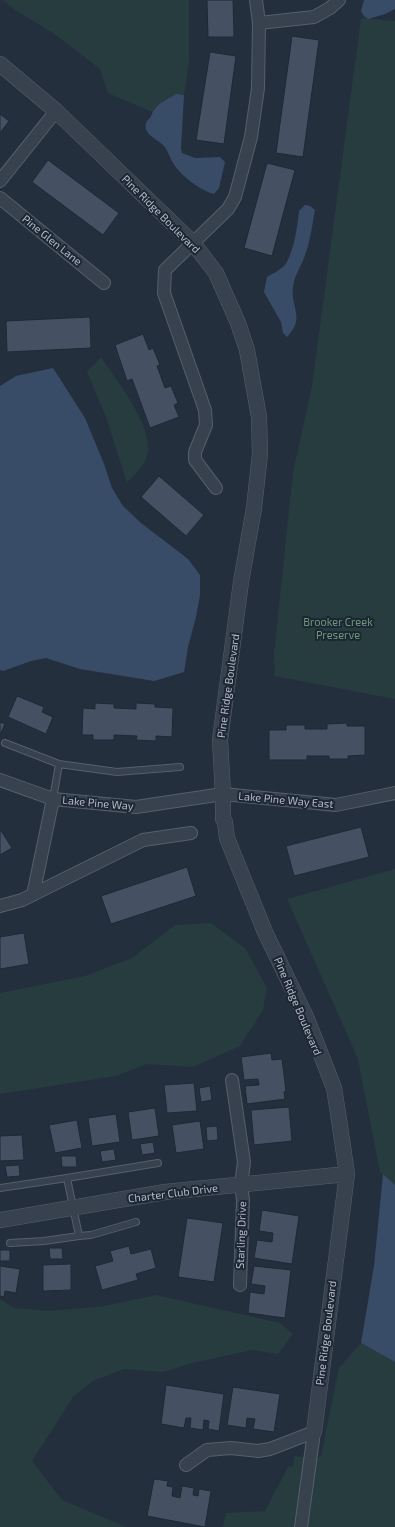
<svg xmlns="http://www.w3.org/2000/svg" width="395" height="1527" font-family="'Exo 2',sans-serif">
<rect width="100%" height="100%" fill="#242f3e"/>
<path fill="#263c3f" d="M3 0H189V61L184 95C170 93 160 103 152 112L108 93 100 69 53 33 15 10Z
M361 18 395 21V699L274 676 275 665 273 664 293 472 312 386Z
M101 357C116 380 160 433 145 461 141 469 133 476 127 483L106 417 87 372Z
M395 869V1185L380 1172 358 1059 287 899Z
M211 923 245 948 267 988 263 1010 240 1046 193 1067 147 1064 116 1076 0 1094V993L85 976 132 958 175 925Z
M156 1295 280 1323 293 1334 278 1354 252 1350 192 1363 170 1370 161 1372 124 1369 93 1381 73 1397 32 1461 62 1500 126 1527H0V1299L14 1308 49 1311 105 1306Z
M361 1343 395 1362V1527H223L226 1513 265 1511 288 1467 293 1466 294 1456 316 1458 321 1456 339 1368Z"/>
<path fill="#394c67" d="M364 0H395V9L385 14 368 19 364 16 361 11Z
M176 94 184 95 181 148 182 153 195 158 220 157 225 162 219 188 214 194C201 191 180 175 173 163 170 158 168 151 164 146 158 139 143 135 146 123 147 120 150 119 151 116 155 104 166 100 176 94Z
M305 205 310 206 315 210C312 226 310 243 304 258 300 268 294 277 293 287 290 308 306 316 287 337L283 333 281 322 264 292 267 277C272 274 278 271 283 267 293 258 298 224 299 211Z
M53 368 85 418 104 464 112 488 123 506 141 523 188 559 200 575V595L196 617 188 647 184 672 154 681 80 669 46 658 31 661 3 671 0 670V386L16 376Z
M383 1174 395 1185V1362L361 1343 374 1266Z"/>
<path fill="#455162" stroke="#1f2835" d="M207 0H233L234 37H208Z
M292 36 319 40 303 157 276 153Z
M210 52 236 56 224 144 196 140Z
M0 114 9 121 0 133Z
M48 160 119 213 103 235 32 182Z
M267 163 295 170 272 256 244 248Z
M90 317 91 348 7 352 6 321Z
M143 334 149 350 153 348 160 365 157 366 165 388 171 386 178 403 174 405 179 417 150 428 132 379 127 381 115 345Z
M159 476 204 515 186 536 141 497Z
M17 696 44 707 42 712 53 717 46 734 8 717Z
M95 703 114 704V708L136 709V703L155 704V707L173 708 172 737 156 736V741L136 740 137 736 114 735V740H93V735H82L83 708 95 709Z
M0 722 5 724 0 735Z
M347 723V726H365V755L348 756V759H329V756H307V760H269V730H286V725H305V729H327V724Z
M361 827 369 857 294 876 286 846Z
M0 829 12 848 0 855Z
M187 867 196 896 111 924 101 896Z
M24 933 29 964 0 969V937Z
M271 1053 272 1060 282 1059 286 1091 284 1092 285 1099 247 1104 245 1086 259 1085 258 1079 244 1080 241 1057Z
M194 1083 197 1111 167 1113 164 1085Z
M210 1086 212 1100 201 1102 199 1088Z
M289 1107 292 1141 254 1145 251 1110Z
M155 1108 159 1136 132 1140 128 1112Z
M116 1114 120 1142 92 1146 88 1118Z
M77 1120 82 1148 55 1153 49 1125Z
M200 1121 204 1149 176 1153 172 1125Z
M217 1126 218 1140 207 1141 206 1127Z
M22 1135 24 1160 0 1161V1136Z
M153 1142 155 1153 142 1155 140 1144Z
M114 1149 116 1160 102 1162 100 1151Z
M61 1156H76L77 1167H62Z
M19 1165 20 1176 7 1177 5 1166Z
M262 1210 299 1216 292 1264 254 1258 257 1240 272 1242 273 1233 259 1231Z
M187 1218 223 1223 214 1282 178 1277Z
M129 1246 131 1254 151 1249 156 1268 136 1274 138 1280 102 1290 95 1266 113 1261 110 1251Z
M49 1248H62L63 1259H50Z
M0 1250H10V1261H0Z
M71 1264V1290L43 1291V1265Z
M0 1266 20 1269 16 1293 5 1291 4 1297 0 1296Z
M254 1266 291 1270 285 1318 248 1313 250 1292 264 1294 265 1286 251 1284Z
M166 1385 224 1394 219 1431 208 1429 209 1421 204 1420 203 1430 190 1428 191 1418H186L184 1428 161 1424Z
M233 1387 280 1394 274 1432 253 1429 255 1419 247 1418 246 1428 227 1425Z
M154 1479 168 1481 167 1486 173 1487 172 1496 180 1498 182 1486 194 1488 193 1495 198 1496 199 1489 211 1491 205 1527 147 1516Z"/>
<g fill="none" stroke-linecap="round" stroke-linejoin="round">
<g stroke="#565f6c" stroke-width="8">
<path id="service" d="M5 743 59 764
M53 799 59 764 117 772 180 767
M0 1188 67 1178
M136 1222 91 1235 79 1236 67 1178 158 1163
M10 1243 44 1241 79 1236"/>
</g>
<g stroke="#565f6c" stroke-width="14">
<path id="minor" d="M259 23 314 17 330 8 339 0
M0 181 56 111
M0 198 104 283
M216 488 195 460V452L206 425 205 410 164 293 165 270 228 209 235 197 251 137 258 88 259 23 256 0
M0 780 53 799 136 807 223 794 336 805 395 793
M33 895 53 799
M0 906 22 900 143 840 191 833
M232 1080 244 1162 241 1185 243 1200 240 1285
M186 1465 207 1450 231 1448 258 1451 270 1449 314 1432 301 1527"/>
</g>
<g stroke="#565f6c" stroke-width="16">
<path id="tertiary" d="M0 64 56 111 193 243 216 273 238 323 247 350 259 417 260 454 254 508 241 582 220 740 223 794V819L225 822 227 838 265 932 307 1019 334 1088 338 1113 347 1174 314 1432
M0 1220 165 1192 347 1174"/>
</g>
<use href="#service" stroke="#38414e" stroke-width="6"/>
<use href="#minor" stroke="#38414e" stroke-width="12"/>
<use href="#tertiary" stroke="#38414e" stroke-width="15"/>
</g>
<g text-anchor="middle" stroke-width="4" stroke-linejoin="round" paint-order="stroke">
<g font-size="11" fill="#b4bcc9" stroke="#1d2633">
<text transform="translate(161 214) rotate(45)" y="4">Pine Ridge Boulevard</text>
<text transform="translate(52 240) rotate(39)" y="4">Pine Glen Lane</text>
<text transform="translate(228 686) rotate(-82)" y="4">Pine Ridge Boulevard</text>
<text transform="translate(286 800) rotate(5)" y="4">Lake Pine Way East</text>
<text transform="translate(98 803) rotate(5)" y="4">Lake Pine Way</text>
<text transform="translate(298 1006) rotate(67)" y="4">Pine Ridge Boulevard</text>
<text transform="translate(173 1193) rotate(-7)" y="4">Charter Club Drive</text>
<text transform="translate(241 1235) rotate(-88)" y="4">Starling Drive</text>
<text transform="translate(326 1333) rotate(-83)" y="4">Pine Ridge Boulevard</text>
</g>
<g font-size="11" fill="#6b9a76" stroke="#1d2633">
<text x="338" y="626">Brooker Creek<tspan x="338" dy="13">Preserve</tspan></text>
</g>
</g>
</svg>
